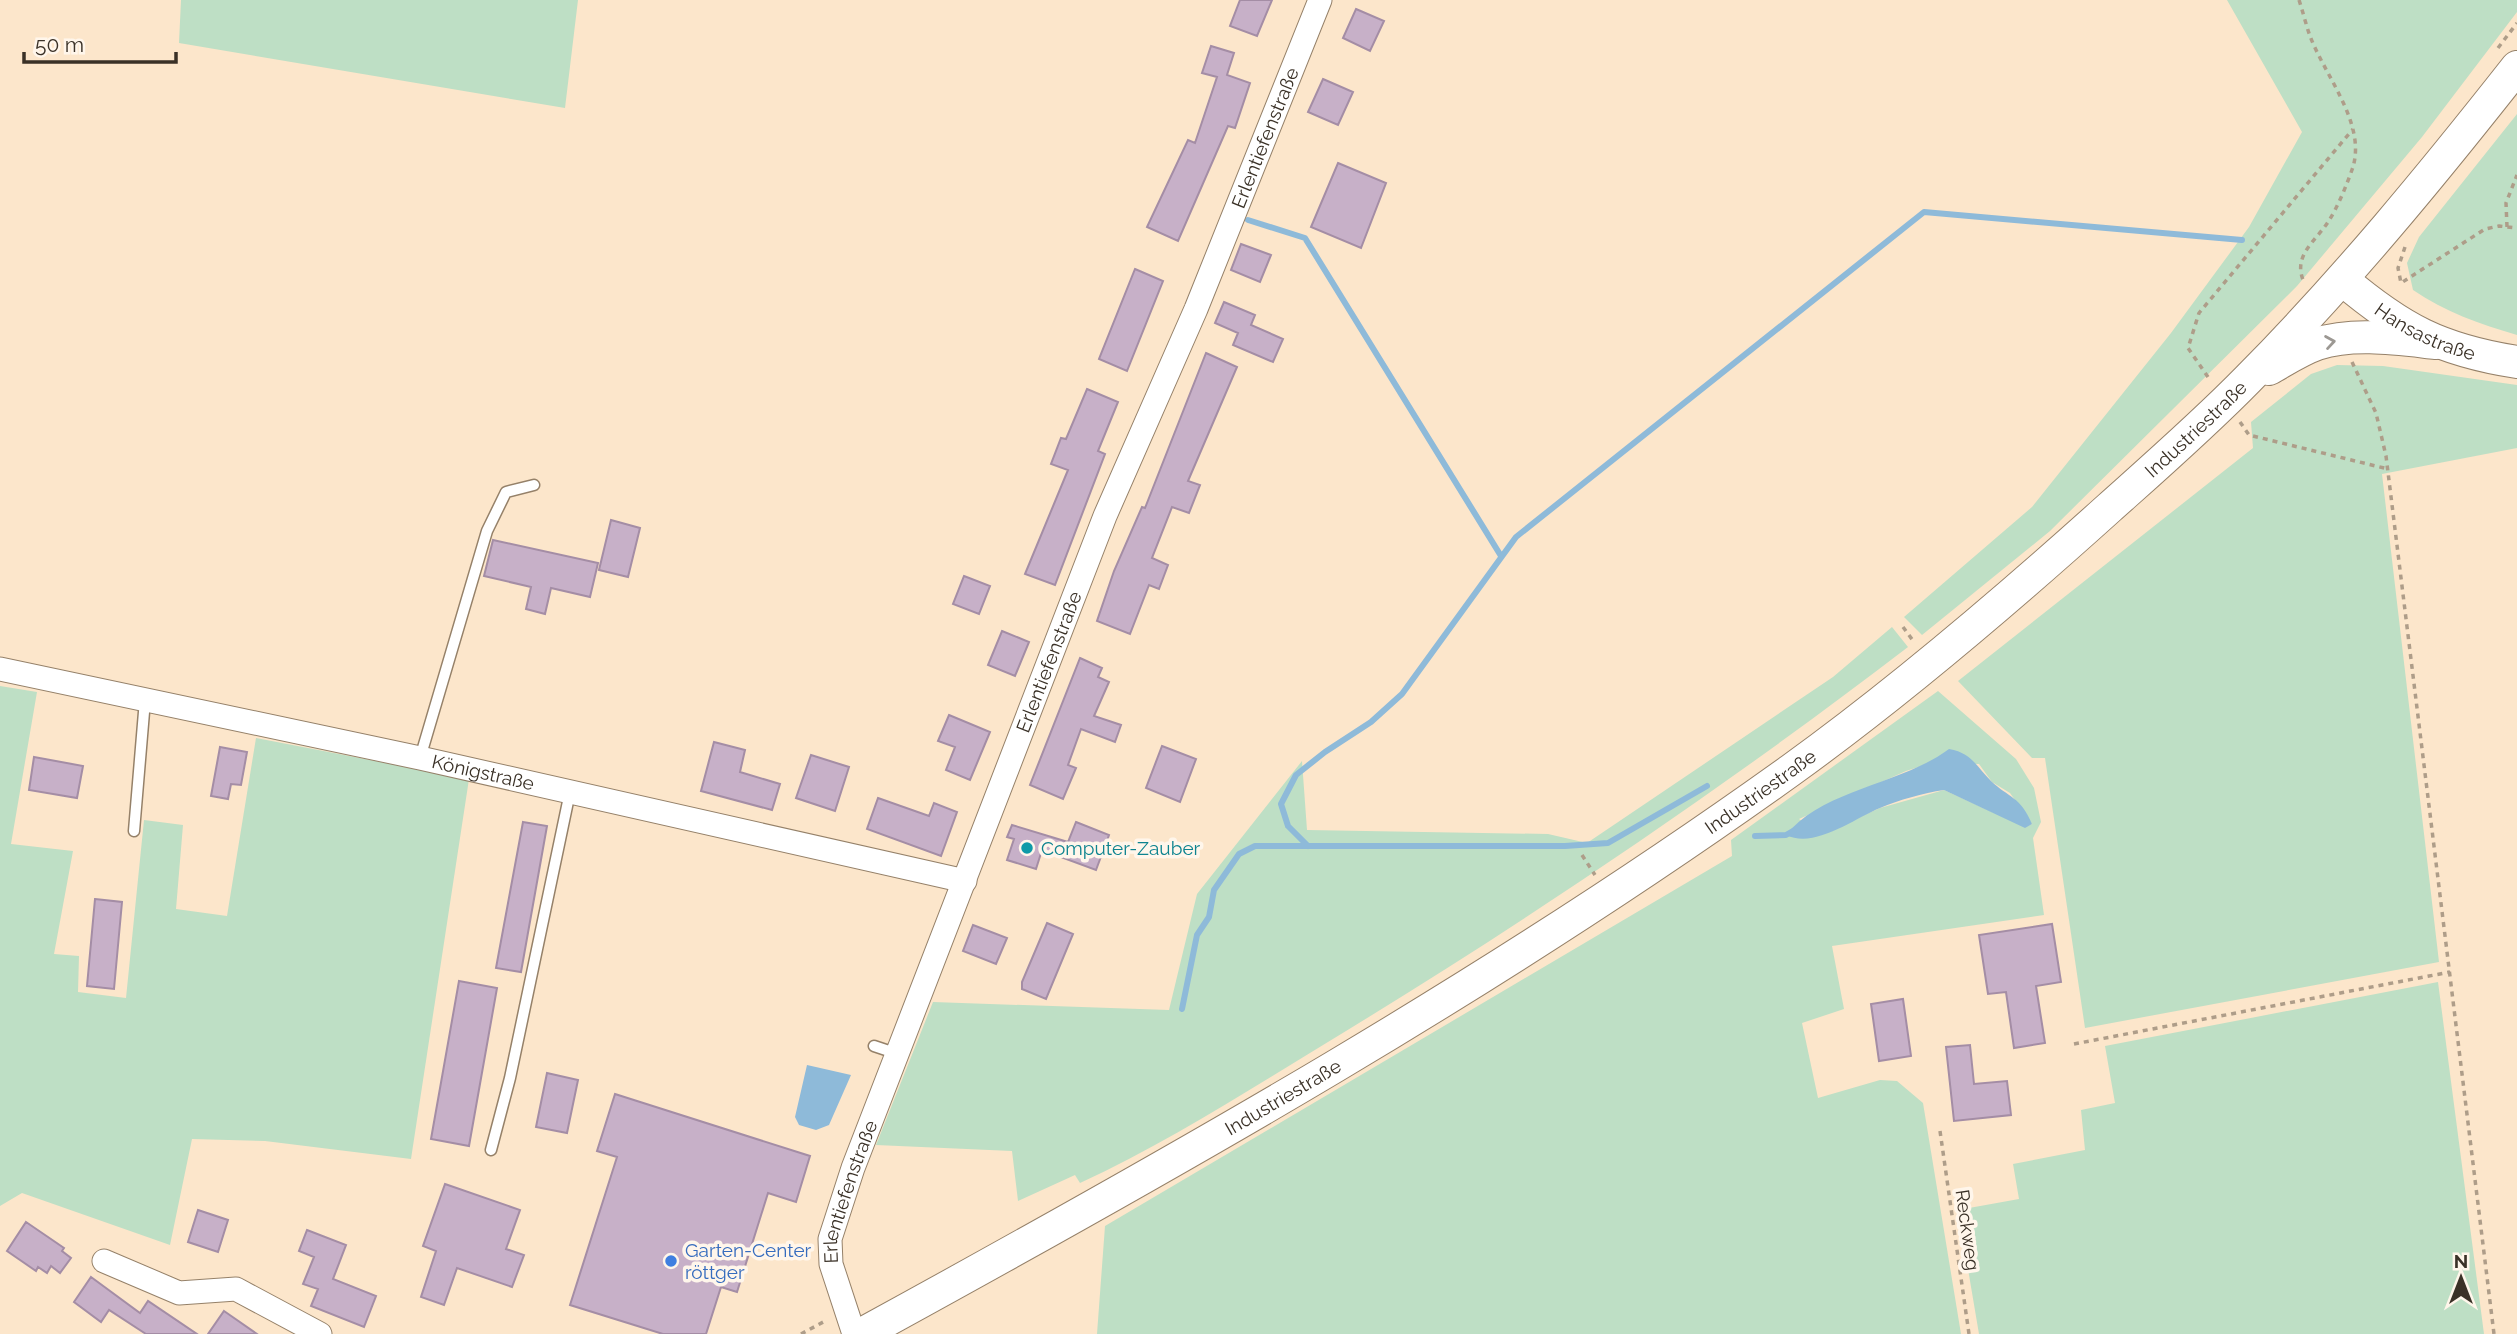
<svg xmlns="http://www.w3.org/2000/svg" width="2517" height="1334" font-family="Raleway,sans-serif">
<rect width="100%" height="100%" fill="#fce6cb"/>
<path fill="#bedfc5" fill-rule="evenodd" d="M181 0H578L565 108 179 43Z
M2227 0H2517V12L2422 137 2297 286 2050 531 1922 635 1904 617 2032 507 2171 333 2249 227 2302 132Z
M2517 114V335C2480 324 2445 312 2413 290L2407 263 2419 237Z
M2337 365 2383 366 2517 385V448L2382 474 2439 962 2085 1028 2045 758H2032L1958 681 2253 448 2251 422 2311 374Z
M1892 627 1908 647C1728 785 1539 913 1346 1031 1258 1084 1173 1140 1080 1183L1075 1175 1018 1201 1012 1151 876 1145 933 1002 1169 1010 1197 894 1302 761 1307 830 1548 834 1587 843 1833 677Z
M0 686 37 692 11 844 73 851 54 954 79 956 78 992 126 998 144 820 183 825 176 909 227 916 256 738 469 779 411 1159 265 1141 192 1139 170 1245 22 1193 0 1206Z
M1938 691 2016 759 2034 788 2041 822 2033 838 2044 915 1832 946 1844 1009 1802 1023 1818 1098 1880 1080 1897 1081 1923 1103 1961 1334H1097L1105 1226 1732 856 1731 840ZM1931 763 1979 764 1992 782 2010 793 2032 824 2025 827 1944 790 1880 808 1820 835 1799 819 1906 771Z
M2438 982 2484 1334H1979L1958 1210 2019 1199 2013 1164 2085 1150 2081 1110 2115 1103 2105 1046Z"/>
<path fill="#8ebad9" d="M1949 749C1972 753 1976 766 1991 781 2009 798 2020 796 2032 824L2025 828 1944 790C1923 793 1899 800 1880 808 1853 819 1815 849 1786 835 1823 789 1903 784 1949 749Z
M807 1065 851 1075 829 1125 816 1130 799 1125 795 1117Z"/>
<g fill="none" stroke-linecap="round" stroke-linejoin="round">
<path stroke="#8ebad9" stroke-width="6" d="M1248 220 1305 238 1501 556
M1755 836 1786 835 1793 831
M1308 846 1288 826 1281 804 1296 775 1325 752 1371 722 1402 694 1516 537 1924 212 2242 240
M1182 1009 1197 935 1209 917 1214 890 1239 854 1255 846H1565L1608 843 1707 786"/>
</g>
<path fill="#c7b0c8" stroke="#a48da5" stroke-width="2" d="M1240 0H1272L1257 36 1230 26Z
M1356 9 1384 21 1370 51 1343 38Z
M1211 46 1234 53 1227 75 1250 83 1235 128 1228 126 1178 241 1147 227 1188 140 1195 143 1217 77 1202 73Z
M1323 79 1353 92 1338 125 1308 112Z
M1338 163 1386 183 1361 248 1311 227Z
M1241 244 1271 255 1260 282 1231 270Z
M1135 269 1163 281 1127 371 1099 359Z
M1224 302 1255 315 1251 325 1283 339 1273 362 1233 345 1238 333 1215 323Z
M1206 353 1237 367 1188 481 1200 485 1189 513 1172 507 1152 558 1168 565 1159 589 1149 585 1130 634 1097 621 1114 571 1142 507 1145 508Z
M1087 389 1118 402 1098 451 1105 454 1055 585 1025 574 1068 470 1051 464 1061 438 1066 439Z
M611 520 640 528 628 577 599 570Z
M493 540 598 563 590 597 551 588 545 614 526 609 531 587 484 576Z
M964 576 990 586 979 614 953 604Z
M1002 631 1029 642 1015 676 988 665Z
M1080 658 1102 668 1098 677 1109 682 1094 716 1121 725 1115 742 1081 729 1068 765 1076 768 1063 799 1030 785Z
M949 715 990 732 970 780 946 770 955 747 938 741Z
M714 742 745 750 740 772 780 784 772 810 701 791Z
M1162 746 1196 759 1180 802 1146 788Z
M220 747 247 752 241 785 231 784 228 799 211 796Z
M811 755 849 767 835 811 796 798Z
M34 757 83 766 77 798 29 790Z
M878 798 929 816 934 803 957 812 941 856 867 829Z
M523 822 547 826 521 972 496 968Z
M1076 822 1109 835 1096 870 1042 850 1036 869 1007 860 1014 839 1007 837 1012 825 1068 842Z
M95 899 122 902 114 989 87 986Z
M1047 923 1073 934 1046 999 1022 989V982Z
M2052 924 2061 982 2036 986 2045 1043 2014 1048 2006 992 1988 994 1979 935Z
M973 925 1007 938 996 964 963 951Z
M459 981 497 988 469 1146 431 1139Z
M1903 999 1911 1056 1879 1061 1871 1004Z
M1970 1045 1974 1084 2007 1081 2011 1115 1954 1121 1946 1047Z
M547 1073 578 1080 567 1133 536 1127Z
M615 1094 810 1156 796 1202 768 1193 737 1292 721 1287 706 1334H663L570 1305 617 1157 597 1151Z
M445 1184 520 1210 506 1249 524 1255 512 1287 457 1268 444 1305 421 1297 436 1251 423 1246Z
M198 1210 228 1220 218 1252 188 1242Z
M26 1222 64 1248 62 1251 71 1258 60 1273 51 1266 47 1273 38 1267 36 1271 7 1251Z
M307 1230 346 1245 333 1279 376 1296 364 1327 311 1306 318 1289 303 1284 314 1257 299 1251Z
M91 1277 140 1313 148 1301 197 1334H146L109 1310 101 1322 74 1302Z
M224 1311 257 1334H208Z"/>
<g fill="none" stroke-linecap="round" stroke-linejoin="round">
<g stroke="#958169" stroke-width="13">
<path id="lane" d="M420 758 487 531 506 492 534 485
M134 831 145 700
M874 1046 898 1054
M491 1150 510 1078 570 792"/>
</g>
<g stroke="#958169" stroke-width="25">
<g id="street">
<path id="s1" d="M0 669 420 758 965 881"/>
<path d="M104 1261 179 1293 236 1289 320 1334"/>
<path id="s2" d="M854 1334 831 1264 830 1239 853 1168 1105 516 1196 309 1320 0"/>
</g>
</g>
<g stroke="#958169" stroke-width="34">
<g id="secondary">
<path id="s3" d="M2343 280C2401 329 2440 350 2517 362"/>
<path d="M2269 369C2285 360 2300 350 2317 344 2353 332 2399 339 2436 343"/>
<path id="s4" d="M862 1334C1180 1160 1496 982 1791 770 1902 690 2007 600 2109 508 2156 466 2204 424 2248 379 2345 281 2432 175 2517 67"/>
</g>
</g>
<path stroke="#ae9d89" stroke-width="3.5" stroke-dasharray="5 5" stroke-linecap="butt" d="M2299 0C2303 12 2306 25 2310 36 2325 76 2366 123 2353 167 2347 184 2338 207 2328 222 2315 242 2292 256 2304 282
M2498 48 2517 23
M2507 227 2506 203 2517 175
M2405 247 2398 268 2401 283 2485 229 2499 226 2517 228
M2352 362 2376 413 2386 456 2494 1334
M2208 377 2188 348 2199 313 2353 129
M2240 422 2249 435 2388 469
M1903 627 1914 642
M1582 855 1595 875
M2074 1044 2450 972
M1940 1131 1969 1334
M801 1334 827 1320"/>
<use href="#lane" stroke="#fff" stroke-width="10"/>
<use href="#street" stroke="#fff" stroke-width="23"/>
<use href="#secondary" stroke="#fff" stroke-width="32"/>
</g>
<defs><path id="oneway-chevron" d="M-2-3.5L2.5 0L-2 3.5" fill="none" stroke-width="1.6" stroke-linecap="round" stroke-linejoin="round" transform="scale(1.75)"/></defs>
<use stroke="#9c9893" href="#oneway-chevron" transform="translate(2330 342) rotate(-9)"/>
<circle fill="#0f9aa8" stroke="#fff6eb" stroke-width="2.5" cx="1027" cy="848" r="7"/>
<circle fill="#3f7fe0" stroke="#fff6eb" stroke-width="2.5" cx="671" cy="1261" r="7"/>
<g text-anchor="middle" stroke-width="7" stroke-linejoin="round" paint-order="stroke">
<g font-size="19" fill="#3a3127" stroke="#fff6eb">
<text dy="7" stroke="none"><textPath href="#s2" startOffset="1283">Erlentiefenstraße</textPath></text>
<text dy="7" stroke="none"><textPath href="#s3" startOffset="98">Hansastraße</textPath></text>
<text dy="7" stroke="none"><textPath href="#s4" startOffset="1617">Industriestraße</textPath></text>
<text dy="7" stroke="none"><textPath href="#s2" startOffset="716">Erlentiefenstraße</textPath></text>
<text dy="7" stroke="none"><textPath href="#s1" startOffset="494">Königstraße</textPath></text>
<text dy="7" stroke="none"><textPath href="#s4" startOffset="1050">Industriestraße</textPath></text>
<text dy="7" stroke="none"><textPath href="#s4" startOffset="483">Industriestraße</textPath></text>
<text dy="7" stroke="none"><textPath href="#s2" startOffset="149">Erlentiefenstraße</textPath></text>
<text transform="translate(1968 1230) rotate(82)" y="7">Reckweg</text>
</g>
<g font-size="19" fill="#0d838f" stroke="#fff6eb" text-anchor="start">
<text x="1041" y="855">Computer-Zauber</text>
</g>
<g font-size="19" fill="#366cbe" stroke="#fff6eb" text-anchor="start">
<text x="685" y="1257">Garten-Center<tspan x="685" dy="22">röttger</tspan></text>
</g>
</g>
<g transform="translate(2461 1278)" stroke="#fff6eb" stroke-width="5" paint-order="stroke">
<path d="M0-5L12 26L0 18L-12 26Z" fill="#3a3127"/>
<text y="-10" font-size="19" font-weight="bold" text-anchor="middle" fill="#3a3127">N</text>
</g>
<path d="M24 52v10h152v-10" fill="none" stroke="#3a3127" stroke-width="3.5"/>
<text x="35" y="52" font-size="21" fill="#3a3127" stroke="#fff6eb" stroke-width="5" paint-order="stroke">50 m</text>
</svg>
